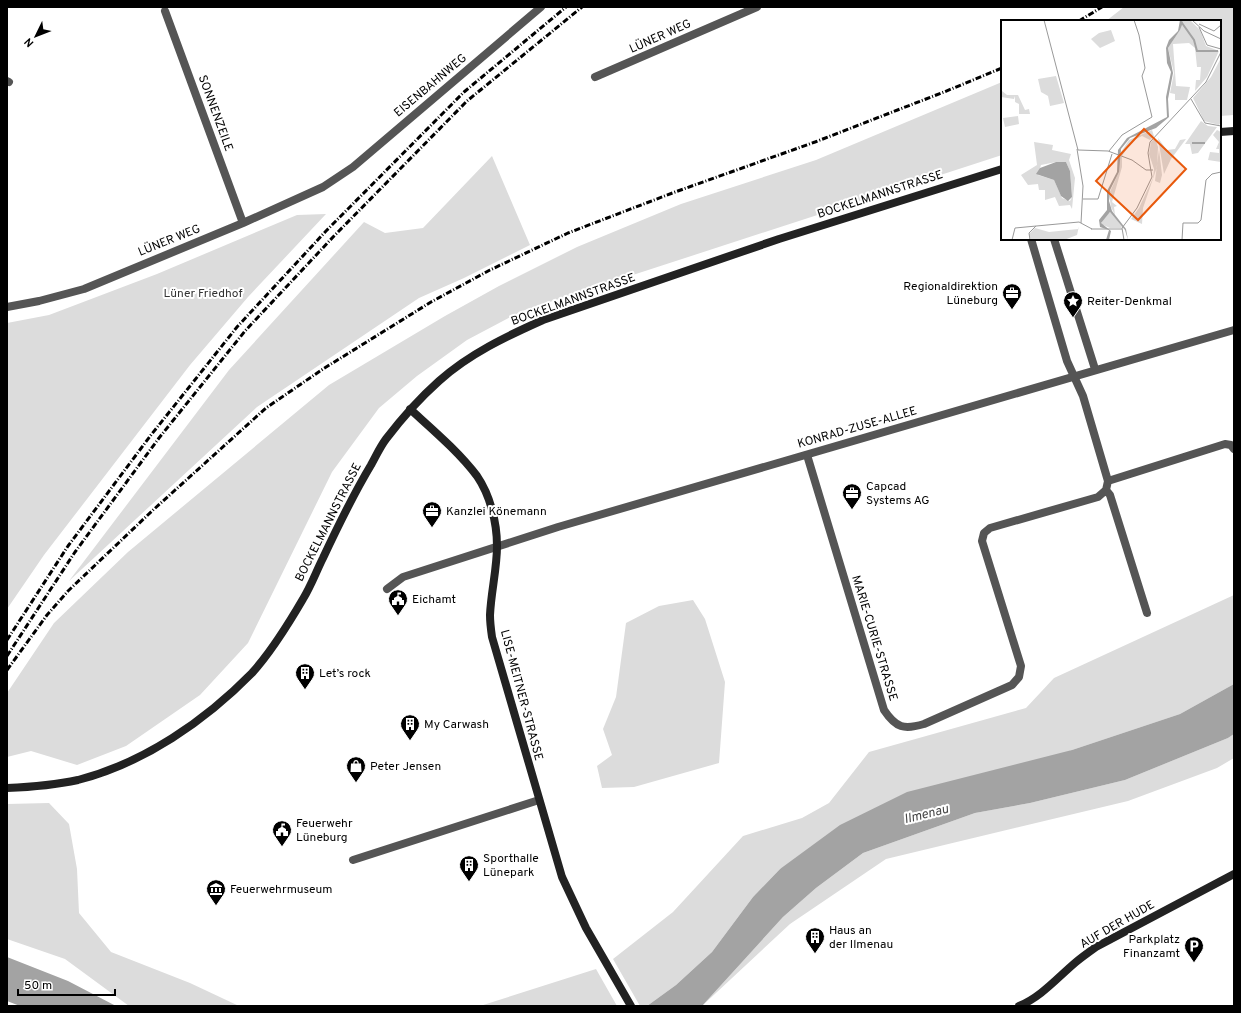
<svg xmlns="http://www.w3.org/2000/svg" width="1241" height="1013" font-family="Overpass,sans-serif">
<rect width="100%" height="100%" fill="#fff"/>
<path fill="#dcdcdc" d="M1124 7H1234V115L1220 116V21H1106Z
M1002 82V155L522 311 467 340 417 376 379 408 332 472 248 643 200 695 126 746 77 765 31 751 7 757V693L54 623 128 552 329 385 445 316 499 286 577 247 681 204 816 160Z
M492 156 530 245 464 278 419 298 257 407 69 581 229 370 364 222 385 233 423 228Z
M326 214 248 297 190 365 44 555 7 609V323L49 315 157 274 297 215Z
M1234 595V684L1180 714 1072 750 780 869 753 897 712 952 676 985 647 1006H640L613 959 673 912 743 836 802 818 829 803 869 752 1026 708 1054 678Z
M693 600 705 619 725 682 719 763 634 787 602 788 597 766 612 755 603 729 616 697 626 623 659 606Z
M1234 734V758L1217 768 1128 801 886 859 790 924 702 1006 783 917 816 888 863 853 975 813 1030 803 1125 780 1228 738Z
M49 803 69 824 77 869 79 913 111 952 190 983 239 1006H129L65 959 7 939V804Z
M596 969 617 1006H480Z"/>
<path fill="#a3a3a3" d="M1234 684V734L1228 738 1125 780 1030 803 975 813 863 853 816 888 783 917 702 1006H647L676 985 712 952 753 897 780 869 840 825 907 792 1072 750 1180 714Z
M7 957 68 981 116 1006H20L7 1001Z"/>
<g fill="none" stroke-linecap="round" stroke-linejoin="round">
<path stroke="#555" stroke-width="8" d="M165 11 243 223
M595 77 757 7
M7 81 9 82
M1031 239 1067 361 1083 396 1108 481 1106 490 1110 495 1147 613
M1054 239 1095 369
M7 307 39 301 84 289 243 223 323 187 353 167 541 7
M807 455 884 710C896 728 904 730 924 724L1012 685 1019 677 1021 666 982 541 984 533 990 528 1098 497 1106 490
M1108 481 1225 444 1231 445 1234 449
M387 589 403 577 558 527 1234 330
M353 860 539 800"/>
<path stroke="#222" stroke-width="8" d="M1220 132 1234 131
M410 409C433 430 459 452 477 476 490 495 497 522 497 546 497 569 491 592 490 615 490 622 491 630 492 637L562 877 586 928 631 1006
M7 788C31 787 55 785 78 780 144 763 205 721 252 673 271 652 289 623 303 599 311 586 316 572 323 558 338 526 353 495 371 465 376 456 380 447 386 439 402 418 420 398 439 381 469 354 507 336 543 320L779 239 1002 169
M1019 1006C1041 997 1057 978 1076 962 1082 957 1089 952 1096 947L1234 874"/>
<path stroke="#000" stroke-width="3" stroke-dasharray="6 2 1 2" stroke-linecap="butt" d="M1079 21 1102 7
M7 640 68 546 151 435 237 327 326 231 464 92 566 7
M7 656 75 552 159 438 245 331 334 236 467 101 582 7
M7 670 47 615 68 591 152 511 266 408 323 369 431 302 490 270 568 233 675 192 815 142 944 92 1002 68"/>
</g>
<defs>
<g id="office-pin" transform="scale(1)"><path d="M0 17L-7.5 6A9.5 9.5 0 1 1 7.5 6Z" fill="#000" stroke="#fff"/><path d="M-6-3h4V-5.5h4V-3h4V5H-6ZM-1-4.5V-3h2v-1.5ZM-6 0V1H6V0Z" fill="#fff"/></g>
<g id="sight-pin" transform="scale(1)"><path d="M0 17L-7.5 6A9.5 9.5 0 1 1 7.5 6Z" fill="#000" stroke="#fff"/><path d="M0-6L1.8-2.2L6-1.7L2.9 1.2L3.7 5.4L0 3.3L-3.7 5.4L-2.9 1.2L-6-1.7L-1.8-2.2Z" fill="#fff"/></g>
<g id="civic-pin" transform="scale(1)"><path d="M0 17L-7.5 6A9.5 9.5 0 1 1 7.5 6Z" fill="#000" stroke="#fff"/><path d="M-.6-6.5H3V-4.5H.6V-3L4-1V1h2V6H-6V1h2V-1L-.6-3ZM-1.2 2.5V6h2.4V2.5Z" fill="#fff"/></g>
<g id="building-pin" transform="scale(1)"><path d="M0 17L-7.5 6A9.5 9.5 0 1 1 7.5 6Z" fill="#000" stroke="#fff"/><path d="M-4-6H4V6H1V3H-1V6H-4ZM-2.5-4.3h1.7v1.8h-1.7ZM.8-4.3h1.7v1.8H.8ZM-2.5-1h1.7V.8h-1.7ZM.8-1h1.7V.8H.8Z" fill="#fff"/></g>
<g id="shop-pin" transform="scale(1)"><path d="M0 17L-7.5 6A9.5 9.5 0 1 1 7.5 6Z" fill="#000" stroke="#fff"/><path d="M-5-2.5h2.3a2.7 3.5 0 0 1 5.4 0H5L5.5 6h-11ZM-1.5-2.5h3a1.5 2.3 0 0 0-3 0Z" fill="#fff"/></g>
<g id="museum-pin" transform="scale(1)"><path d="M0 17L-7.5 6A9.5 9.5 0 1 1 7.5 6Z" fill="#000" stroke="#fff"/><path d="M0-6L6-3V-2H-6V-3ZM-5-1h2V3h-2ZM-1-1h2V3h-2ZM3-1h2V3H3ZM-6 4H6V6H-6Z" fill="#fff"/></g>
<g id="parking-pin" transform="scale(1)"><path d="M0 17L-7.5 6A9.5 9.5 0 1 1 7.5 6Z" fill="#000" stroke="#fff"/><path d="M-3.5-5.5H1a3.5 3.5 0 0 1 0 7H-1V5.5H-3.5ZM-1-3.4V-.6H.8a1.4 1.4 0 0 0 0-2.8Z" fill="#fff"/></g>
</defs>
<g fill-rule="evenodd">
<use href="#office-pin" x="1012" y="293"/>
<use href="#sight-pin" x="1073" y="301"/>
<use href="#office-pin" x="852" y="493"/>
<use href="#office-pin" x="432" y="511"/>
<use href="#civic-pin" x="398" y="599"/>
<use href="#building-pin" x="305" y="673"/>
<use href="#building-pin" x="410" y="724"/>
<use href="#shop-pin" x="356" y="766"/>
<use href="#civic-pin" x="282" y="830"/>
<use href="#building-pin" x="469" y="865"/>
<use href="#museum-pin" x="216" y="889"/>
<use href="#building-pin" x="815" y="937"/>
<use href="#parking-pin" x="1194" y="946"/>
</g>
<g text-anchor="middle" stroke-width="4" stroke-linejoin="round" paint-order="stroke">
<g font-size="12" fill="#000" stroke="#fff">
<text transform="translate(660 36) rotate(-24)" y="4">LÜNER WEG</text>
<text transform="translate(430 85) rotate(-40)" y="4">EISENBAHNWEG</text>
<text transform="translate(216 113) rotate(70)" y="4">SONNENZEILE</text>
<text transform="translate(880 194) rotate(-18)" y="4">BOCKELMANNSTRASSE</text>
<text transform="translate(169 240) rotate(-22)" y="4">LÜNER WEG</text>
<text transform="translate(573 299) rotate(-20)" y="4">BOCKELMANNSTRASSE</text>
<text transform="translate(857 427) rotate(-16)" y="4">KONRAD-ZUSE-ALLEE</text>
<text transform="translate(328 522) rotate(-63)" y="4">BOCKELMANNSTRASSE</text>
<text transform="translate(875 638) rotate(73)" y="4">MARIE-CURIE-STRASSE</text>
<text transform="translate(522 695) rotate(75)" y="4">LISE-MEITNER-STRASSE</text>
<text transform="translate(1117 924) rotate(-30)" y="4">AUF DER HUDE</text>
</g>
<g font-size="12" fill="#000" stroke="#fff" text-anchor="start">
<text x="998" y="290" text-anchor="end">Regionaldirektion<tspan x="998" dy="14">Lüneburg</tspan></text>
<text x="1087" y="305">Reiter-Denkmal</text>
<text x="866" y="490">Capcad<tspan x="866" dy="14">Systems AG</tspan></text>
<text x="446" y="515">Kanzlei Könemann</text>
<text x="412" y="603">Eichamt</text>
<text x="319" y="677">Let’s rock</text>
<text x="424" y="728">My Carwash</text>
<text x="370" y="770">Peter Jensen</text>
<text x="296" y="827">Feuerwehr<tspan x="296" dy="14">Lüneburg</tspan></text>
<text x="483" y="862">Sporthalle<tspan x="483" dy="14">Lünepark</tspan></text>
<text x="230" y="893">Feuerwehrmuseum</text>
<text x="829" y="934">Haus an<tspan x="829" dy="14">der Ilmenau</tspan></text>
<text x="1180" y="943" text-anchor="end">Parkplatz<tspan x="1180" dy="14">Finanzamt</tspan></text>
</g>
<g font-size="12" fill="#333" stroke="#fff">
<text x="203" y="297">Lüner Friedhof</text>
</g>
<g font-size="13" font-style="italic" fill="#444" stroke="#fff">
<text transform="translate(926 813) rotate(-14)" y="5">Ilmenau</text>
</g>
</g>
<g transform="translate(1001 20)">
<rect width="220" height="220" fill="#fff"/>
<path d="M181 0H189L199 10 205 26 218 31 206 57 194 71 195 60H199L200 47H196L194 28 188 23 172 24 175 66 189 67 186 80H174V74L169 73 173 53 167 28 179 10ZM110 10 114 21 99 28 90 19 98 13ZM220 38V102L218 105 203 101 192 78 210 57ZM55 56 63 83 49 86 47 76 40 72 37 59ZM1 71 6 75H17L24 90 28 89 29 94H18V84L14 82V76L13 79 0 77ZM17 96 18 104 4 107 2 98ZM200 101 207 106 216 107 197 133 191 134 189 124H184ZM151 110 153 116 149 120 141 116 131 121 121 136 118 135 128 120ZM216 110 220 112V142L207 140 209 132 218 133V129H215L218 122 212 115ZM154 118 157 127 156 147 142 188 141 204 130 199 138 188 152 158 153 149 148 134 150 122ZM157 118 166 130 174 129 179 120 185 119 170 139 163 154ZM33 122 52 125 51 130 70 134 68 140 74 158 71 189 69 185 58 186 54 177 44 180V170H38L37 164 27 165 20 155 36 145ZM55 142H65L69 151 71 177 69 181 61 178 53 160 37 155 40 145ZM158 129 161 155 159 163 154 161ZM118 136 121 137V147L111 182 116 186 113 187 114 195 110 187 108 174 118 152ZM109 192 121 206 120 208H109L100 204 101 200ZM78 206 76 215 63 220H30L28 214 34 208 48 212 77 209Z" fill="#dcdcdc" fill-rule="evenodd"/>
<path d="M179 0 182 2 179 10 167 28 172 53 167 79 168 97 155 108 129 118 120 129 118 152 109 170 108 181 111 191 125 209 127 220 124 210 109 192 100 203 110 211 108 220H105L108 210 99 207 98 200 106 190V171L116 152 117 130 126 118 166 97 165 77 170 52 166 43 165 28 168 20 177 11ZM55 142H65L69 151 71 177 67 181 60 176 53 160 35 154 39 148Z" fill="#a3a3a3"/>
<path fill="none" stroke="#a3a3a3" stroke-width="2" d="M181 3 193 20 196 31H217M191 123H204"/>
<path fill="none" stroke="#999" stroke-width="1" d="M43 0 77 130M191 0 203 11 220 19M198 4 213 11 220 5M198 7 206 25 220 29M190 79 204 103 220 106M76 129 82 166 80 203M77 130 107 131 131 140 145 150H152M108 131 121 115 151 97 141 56 144 48 138 15 133 0M82 179H97L111 134M90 209H121M11 220 14 208 78 202 91 209M29 220 28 213 35 206M123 220 121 208 136 188 151 157 147 133 149 122 205 62 220 32M181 220 182 203H197L200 200 205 160 211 154 220 152"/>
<path fill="#e8590c" fill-opacity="0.15" stroke="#e8590c" stroke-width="2" d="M143 109 185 149 137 200 95 161Z"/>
<rect width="220" height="220" fill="none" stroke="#000" stroke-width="2"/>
</g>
<rect width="1241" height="1013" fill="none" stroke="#000000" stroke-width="16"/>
<g transform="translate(36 36) rotate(227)" stroke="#ffffff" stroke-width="3" paint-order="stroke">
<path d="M0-3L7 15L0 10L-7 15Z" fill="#000000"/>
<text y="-6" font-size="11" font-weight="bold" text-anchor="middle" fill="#000000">N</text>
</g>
<path d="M18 989v6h97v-6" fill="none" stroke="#000000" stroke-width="2"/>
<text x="24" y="989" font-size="12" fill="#000000" stroke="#ffffff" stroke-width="3" paint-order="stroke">50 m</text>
</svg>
